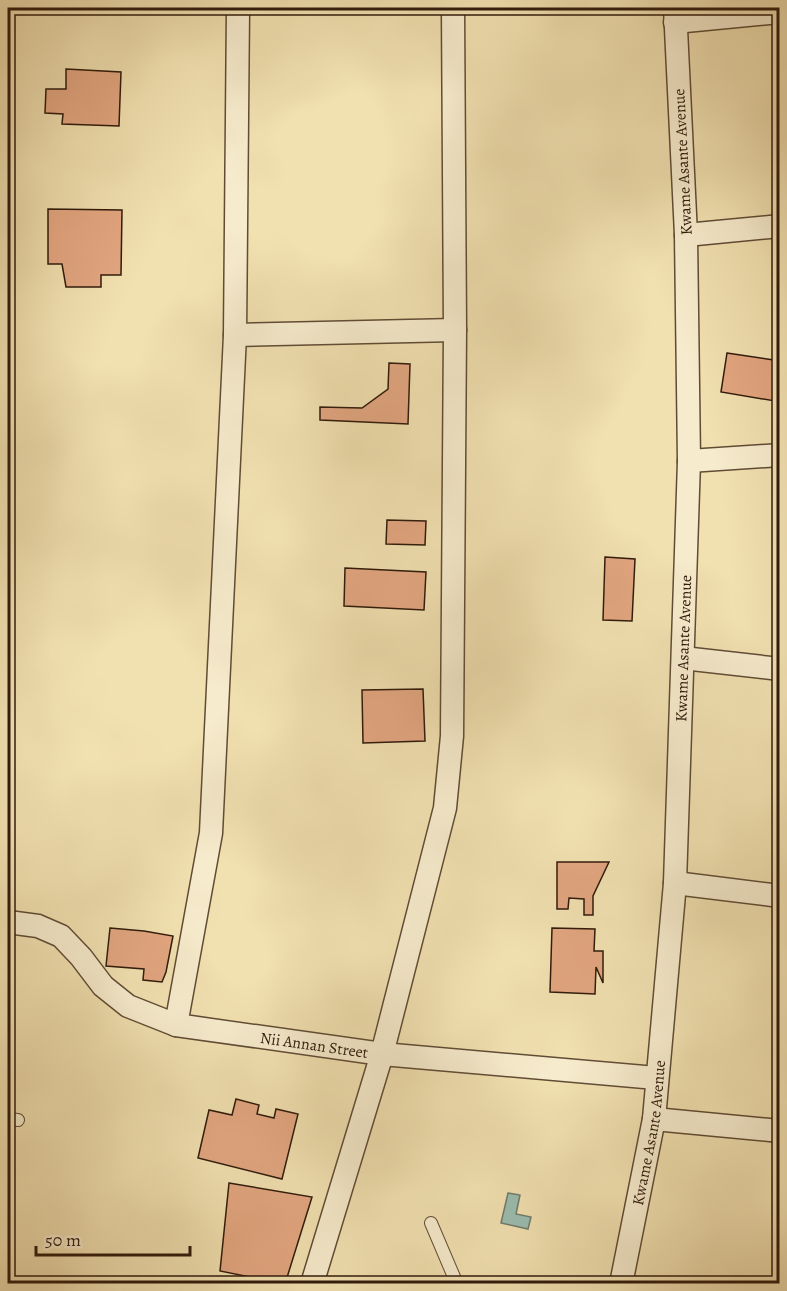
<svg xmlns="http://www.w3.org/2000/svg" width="787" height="1291" font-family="Alegreya,serif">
<rect width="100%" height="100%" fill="#f1e0b0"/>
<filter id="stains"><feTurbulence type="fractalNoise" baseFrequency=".00333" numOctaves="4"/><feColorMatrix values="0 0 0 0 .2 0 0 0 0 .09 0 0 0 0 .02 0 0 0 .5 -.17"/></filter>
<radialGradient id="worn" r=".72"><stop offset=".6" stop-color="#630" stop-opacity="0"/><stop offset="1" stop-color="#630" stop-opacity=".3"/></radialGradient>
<path fill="#9bbdb0" stroke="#707c6e" stroke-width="1.5" d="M508 1193 520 1195 516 1214 531 1217 528 1229 501 1223Z"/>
<path fill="#e2a680" stroke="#301b0c" stroke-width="1.5" d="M66 69 121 72 119 126 62 124 63 114 45 113 46 89H66Z
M48 209 122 210 121 275H101V287H66L62 264H48Z
M727 353 780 361 775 401 721 392Z
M389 363 410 364 408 424 320 420V407L362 408 388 389Z
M387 520 426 521 425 545 386 544Z
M605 557 635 559 632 621 603 620Z
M345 568 426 572 424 610 344 606Z
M423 689 425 741 363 743 362 690Z
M557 862H609L593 896V915H584V899L569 898 568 909H557Z
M110 928 144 931 173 936 166 972 162 982 143 980 144 969 106 966Z
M552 928 595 929 594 951H603V983L596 967 595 994 550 992Z
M236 1099 259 1105 257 1114 274 1118 276 1109 298 1114 282 1179 198 1158 209 1110 232 1115Z
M229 1183 312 1197 285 1284 220 1271Z"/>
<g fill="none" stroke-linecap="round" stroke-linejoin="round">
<g stroke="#604c35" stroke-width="14">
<path id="service" d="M8 1119 18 1120
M431 1223 457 1284"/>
</g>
<g stroke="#604c35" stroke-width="25">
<g id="minor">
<path d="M675 22 780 12"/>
<path d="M686 235 780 226"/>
<path d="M235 335 455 330"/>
<path d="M689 461 780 455"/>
<path d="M683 658 780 669"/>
<path d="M675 883 780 896"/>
<path id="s1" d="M8 922 38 926 61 936 81 957 103 986 128 1006 176 1025 382 1054 656 1078"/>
<path d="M176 1025 211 833 235 335 238 8"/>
<path d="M654 1119 780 1131"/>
<path d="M312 1284 382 1054 445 808 452 736 455 330 453 8"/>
<path id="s2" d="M621 1284 654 1119 675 883 689 461 686 235 675 8"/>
</g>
</g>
<use href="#service" stroke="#f6ebcc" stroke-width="12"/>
<use href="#minor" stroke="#f6ebcc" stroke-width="22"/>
</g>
<g text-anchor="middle" stroke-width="5" stroke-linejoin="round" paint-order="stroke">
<g font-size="16" fill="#301b0c" stroke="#f6ebcc">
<text transform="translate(682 162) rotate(-93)" y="6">Kwame Asante Avenue</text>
<text dy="6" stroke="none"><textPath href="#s2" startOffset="640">Kwame Asante Avenue</textPath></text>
<text dy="6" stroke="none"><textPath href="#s1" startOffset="344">Nii Annan Street</textPath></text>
<text dy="6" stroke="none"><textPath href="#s2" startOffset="154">Kwame Asante Avenue</textPath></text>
</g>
</g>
<rect width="787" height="1291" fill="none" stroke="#f1e0b0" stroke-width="30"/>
<rect x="9" y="9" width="769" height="1273" fill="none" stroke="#301b0c" stroke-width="3"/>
<rect x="15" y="15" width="757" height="1261" fill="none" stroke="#301b0c" stroke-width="1.5"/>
<path d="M36 1246v9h154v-9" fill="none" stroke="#301b0c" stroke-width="3"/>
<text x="45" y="1246" font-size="18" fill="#301b0c" stroke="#f6ebcc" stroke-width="4.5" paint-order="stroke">50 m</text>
<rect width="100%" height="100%" filter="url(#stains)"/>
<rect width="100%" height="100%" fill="url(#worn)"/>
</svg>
